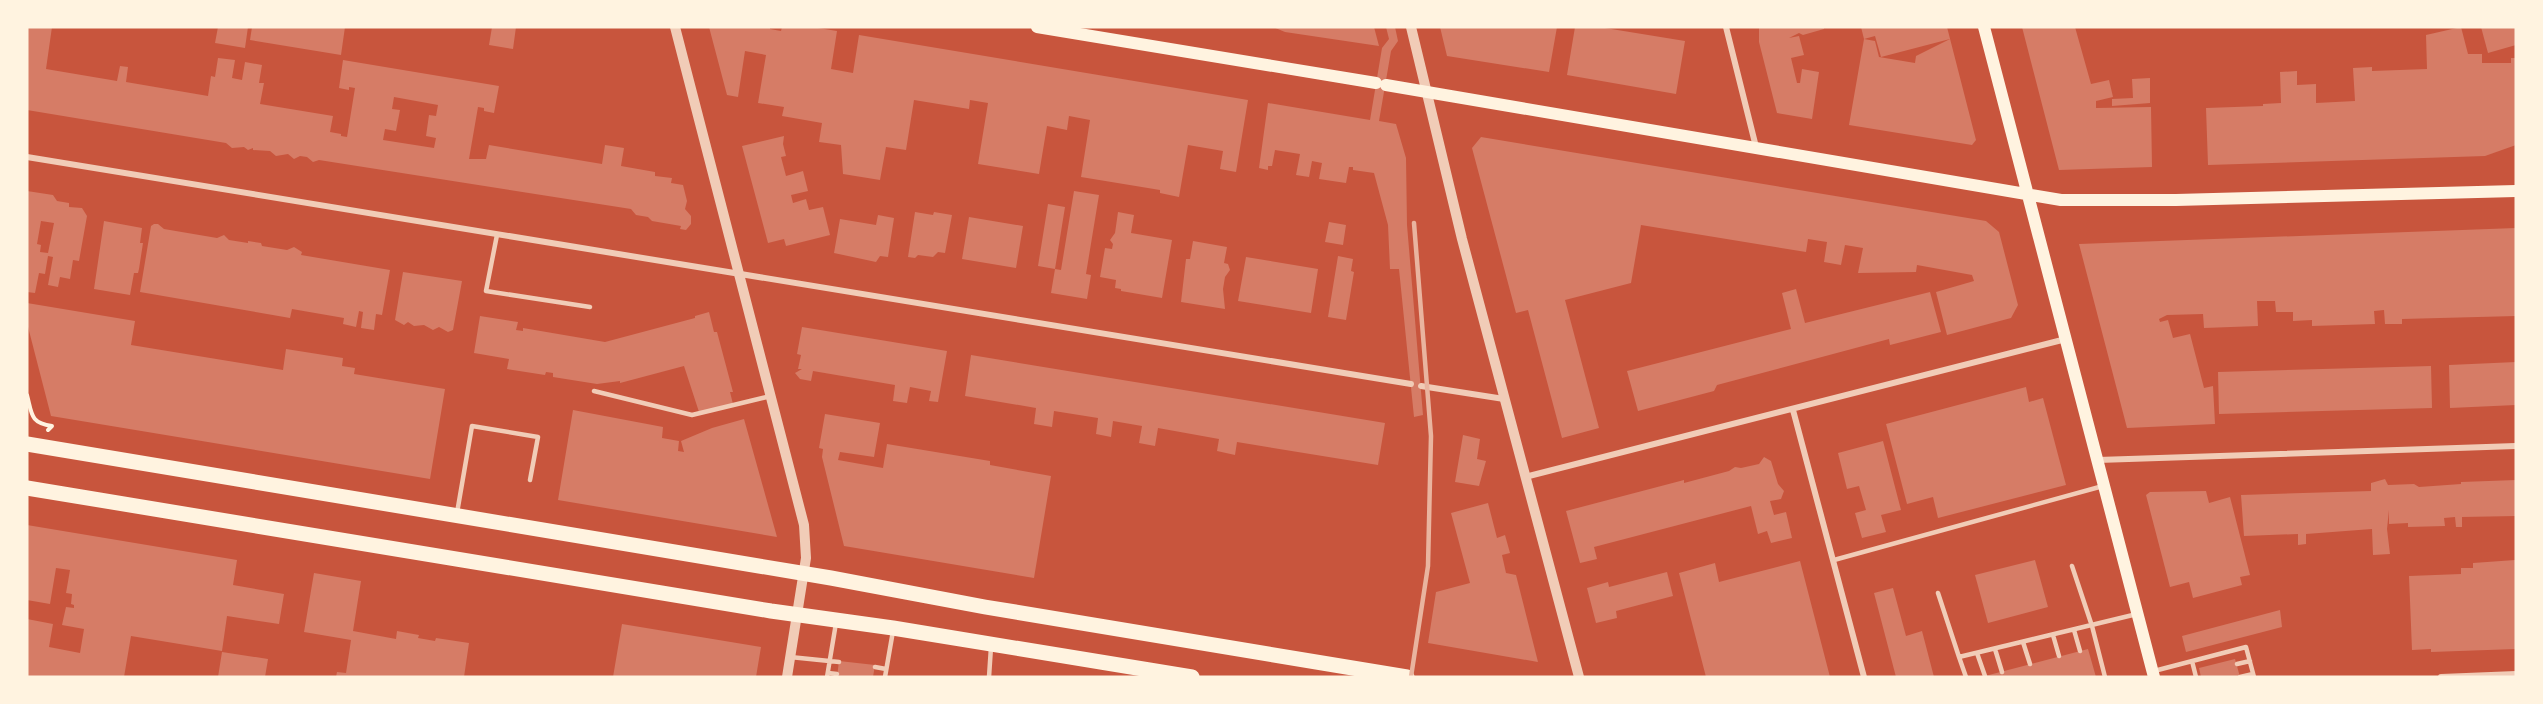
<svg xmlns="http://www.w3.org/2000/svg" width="2543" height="704" font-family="'Public Sans',sans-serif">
<rect width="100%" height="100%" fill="#c8553d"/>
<path fill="#d67c66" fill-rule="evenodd" d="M27 27H52L46 69 117 81 120 66 128 67 126 82 208 96 211 76 215 77 218 58 235 60 232 78 242 80 245 62 262 65 259 83H264L260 104 333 116 330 132 341 134V136L347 137 355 88 349 87V90L339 88 343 60 499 86 494 113 484 111V108L478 107 469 159H486L489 145 602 164 605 145 624 148 621 166 655 172V176L672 178 671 183 683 185 687 201 685 209 691 216V224L686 230 680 229 681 226 652 221 648 217 636 215 631 209 319 160 313 162 307 157 300 156 294 159 288 154 276 156 270 151 253 150V148L248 150 244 147 232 148 226 143 27 110ZM394 97 438 105 436 116 429 115 426 136 436 138 434 148 383 140 385 129 396 131 400 110 392 109Z
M218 27H248L245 48 215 43Z
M252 27H345L341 55 250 40Z
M492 27H516L513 49 489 45Z
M709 27H770V29L781 31 782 27H812L837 31 831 69 853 73 859 35 1248 100 1236 172 1220 169 1223 151 1188 145 1179 197 1160 193V190L1081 177 1090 120 1069 116 1067 130 1047 126 1039 174 978 164 988 103 970 100 969 109 914 100 906 150 886 147 880 180 843 174 841 145 819 142 822 123 782 116 784 107 758 103 766 55 745 51 738 97 727 95Z
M1273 27H1374L1379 46 1285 32Z
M1386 27H1395L1398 41 1391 51 1379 121 1396 124 1406 158 1407 225 1423 415 1414 417 1399 269H1390L1388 225 1374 173 1353 170V167H1349L1346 183 1319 179 1322 163 1312 161 1309 177 1296 175 1300 154 1275 150 1272 166H1268V170L1259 168 1268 103 1370 120 1382 48 1389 39Z
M1440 27H1557L1549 72 1447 56Z
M1575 27H1599L1685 41 1676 94 1567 75Z
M1759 27H1824V29L1803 35 1799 33 1789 38 1799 36 1804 55 1791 58 1797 83H1800L1802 69 1819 72 1812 119 1777 113 1759 42Z
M1861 27H1947L1976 140 1972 145 1849 125 1864 39ZM1875 36 1881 57 1950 39 1916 56 1915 63 1879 57 1875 41 1864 39Z
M2022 27H2075L2091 84 2109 80 2113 97 2096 101V108L2151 107 2152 167 2059 170Z
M2461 27 2468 54H2482V63H2511V58H2516V145L2485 156 2208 165 2206 108 2263 106V104L2281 103 2280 72 2297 71V85L2316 84V103L2355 101 2353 68 2372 67V71L2427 69 2426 35Z
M2481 27H2516V45L2488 53Z
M2150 78V103L2112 106V99L2133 98 2132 79Z
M784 136 783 144 786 156 781 157 786 176 803 171 808 191 791 195 793 203 806 199 809 210 823 207 830 235 786 246 784 239 768 243 742 146Z
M1481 137 1986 221 1999 232 2018 305 2011 318 1947 335 1936 292 1974 281 1972 275 1917 265 1916 272 1858 273 1863 248 1845 245 1841 265 1824 262 1827 242 1808 239 1806 252 1641 225 1631 283 1565 300 1599 428 1562 438 1528 310 1516 313 1472 148Z
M27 191 53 195 57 201 69 203V207L82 208 87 216 79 261 73 260 70 279 60 277 58 287 48 285 53 257 48 256 45 274 39 273 35 293 27 292ZM41 221 54 223 48 253 40 252 41 245 37 244Z
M1074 191 1099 195 1086 274 1091 275 1087 299 1051 293 1055 269 1061 270Z
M1048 204 1065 207 1055 269 1038 266Z
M915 212 933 215 934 212 952 215 945 253 938 252 933 257 918 255 915 258 908 257Z
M1118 212 1134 215 1131 233 1172 240 1162 298 1121 291V289L1115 288 1116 280 1100 277 1105 248 1112 249 1113 244 1110 240 1115 233Z
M878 215 894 218 888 257 880 256 876 262 834 253 840 219 876 225Z
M969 217 1023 226 1016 268 962 259Z
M104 221 142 228 140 243H143L139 269 138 273H134L130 295 94 289Z
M1329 222 1346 225 1343 245 1325 242Z
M154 224H158L164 229 217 238 224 235 229 240 248 243V241L261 243 262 246 287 250 294 247 302 252 301 255 390 270 382 315 376 314 374 330 361 328 363 312 359 311 356 327 343 324 344 318 292 309 290 318 140 292 151 226Z
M2516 228V316L2402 319V324H2385L2384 310 2374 311 2375 324 2312 326V320L2293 321V312H2276L2275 301H2257L2258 326 2204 328 2203 314 2167 315 2159 319 2160 322 2168 320 2173 338 2190 334 2204 388 2213 386 2215 424 2127 428 2079 244Z
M1193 241 1227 247 1224 263 1228 264 1230 270 1225 277 1223 289 1225 309 1181 302 1186 259H1190Z
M1338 256 1353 259 1351 271 1354 272 1346 320 1328 317Z
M1246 257 1318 269 1311 313 1238 301Z
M403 272 462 281 453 330 448 332 439 327 433 330 424 325 414 326 408 322 404 325 395 320Z
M1796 289 1805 323 1930 292 1941 332 1890 345 1889 339 1717 385 1714 391 1638 411 1627 371 1791 329 1782 293Z
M27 303 135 321 131 345 283 370 286 349 343 358 342 366 355 368 354 374 445 389 430 479 51 416 27 323Z
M709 312 714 332H717L733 392H730L733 404 699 412 684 366 620 383V381L597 384 553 377V373L546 372 545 375 507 369 509 359 474 353 480 316 518 322 516 330 523 331V328L605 342 695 318V316Z
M802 327 947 351 938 402 929 401 931 391 910 387 907 403 893 401 895 385 813 371 811 381 800 379 795 373 802 369H798L801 355 797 354Z
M971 355 1385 423 1378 465 1237 442 1235 455 1217 451 1219 439 1158 428 1155 446 1139 443 1142 426 1113 421 1111 437 1096 434 1098 418 1054 411 1052 427 1034 424 1036 408 965 396Z
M2516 362V405L2450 408 2449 365Z
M2431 366 2432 408 2219 414 2218 372Z
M2026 387 2029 402 2043 398 2066 485 1938 518 1933 497 1907 504 1886 424Z
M573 410 663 427 662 438 679 441 678 451 684 452 681 441 712 428 744 419 777 537 558 500Z
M825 414 880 423 874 457 840 452 838 460 883 468 887 444 990 461V465L1051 476 1034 578 844 546 822 457 823 449 819 448Z
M1463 435 1480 439 1477 459 1486 461 1479 486 1455 482Z
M1883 441 1901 510 1881 515 1886 532 1862 538 1855 513 1866 510 1859 486 1847 489 1838 453Z
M1764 457 1771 461 1778 484 1784 491 1781 499 1770 501 1774 515 1786 512 1792 538 1771 543 1767 531 1758 534 1751 506 1594 547 1597 559 1580 563 1566 511 1684 480V483L1729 471 1735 467 1741 468 1759 464Z
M2385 479 2388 485 2414 484 2419 487 2461 484V482L2516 480V516L2462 517V527H2456L2455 517 2444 518 2445 526 2408 527V523L2389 524V510L2387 529 2390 554 2373 555 2372 529 2306 534V544L2298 545V534L2244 536 2241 495 2371 491V483Z
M2206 491 2209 503 2230 497 2250 575 2240 577 2242 585 2193 598 2189 582 2170 587 2146 495 2150 492Z
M1488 503 1497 538 1505 535 1510 553 1502 555 1506 573 1516 575 1538 662 1428 643 1436 592 1470 583 1451 513Z
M27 525 237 560 233 585 284 594 279 624 227 616 222 651 131 636 124 677H27V619L53 624 49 647 80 653 84 629 62 625 66 607 74 608V605L71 604 72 594 66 593 70 570 56 568 50 604 27 600Z
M2035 560 2048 607 1988 623 1975 575Z
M2515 560 2516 649 2431 652V649L2412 650 2409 576 2461 574V568H2473V563Z
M1800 561 1830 677H1706L1679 573 1715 563 1719 582Z
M1667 572 1673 596 1616 611 1617 618 1596 623 1587 588 1608 582 1609 587Z
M314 573 361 581 353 631 396 639 397 631 419 635 418 638 435 641 436 638 469 643 464 677H336L337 672 346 673 351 640 304 632Z
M1893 588 1906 636 1922 631 1934 677H1896L1874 593Z
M2280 610 2282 627 2186 652 2182 636Z
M622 624 761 647 756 677H613Z
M2088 649 2096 677H1985V676Z
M222 652 268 659 265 677H218Z
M2235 659 2240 677H2201L2199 668Z
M839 661 875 665 873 677H837Z"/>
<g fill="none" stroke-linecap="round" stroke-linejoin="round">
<path stroke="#fff3e0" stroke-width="4" d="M27 395C32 414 30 423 52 426L48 430"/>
<path stroke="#f1ccb7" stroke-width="4.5" d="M497 235 486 291 590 307
M594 391 692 415 771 396
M457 513 472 426 538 437 530 480
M1834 560 2103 486
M2072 566 2092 626 2105 677
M1938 593 1959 657
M2074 630 2080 651
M2053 635 2059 656
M2023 642 2030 664
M1995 649 2002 672
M1977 653 1985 676
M790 657 839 662
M2192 661 2196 677
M2237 664 2250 661
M875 667 886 669
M2154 671 2246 647 2254 677
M828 673 837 674
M827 677 836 623
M885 677 893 631
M989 677 991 647
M1966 677 1959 657 2137 614
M2240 677 2253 674"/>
<path stroke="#f1ccb7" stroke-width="6" d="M1726 27 1756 147
M27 157 1411 384
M1421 386 1504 399
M1793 410 1864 677
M2098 460 2516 446
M1525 477 2066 339
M2441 677 2516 674"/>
<path stroke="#f1ccb7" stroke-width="10" d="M675 27 804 525 806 558 787 677
M1411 27 1462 239 1579 677"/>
<path stroke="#fff3e0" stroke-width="12" d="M1037 27 1376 83
M1984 27 2154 677
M1386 85 2061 200H2176L2516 191"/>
<path stroke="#fff3e0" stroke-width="15" d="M27 444 831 578 985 607 1407 677
M27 488 771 611 893 628 1192 677"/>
<path stroke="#e9b49f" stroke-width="4.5" d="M1411 677 1428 566 1431 436 1414 223"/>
</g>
<rect width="2543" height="704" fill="none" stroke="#fff3e0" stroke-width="57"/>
</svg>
